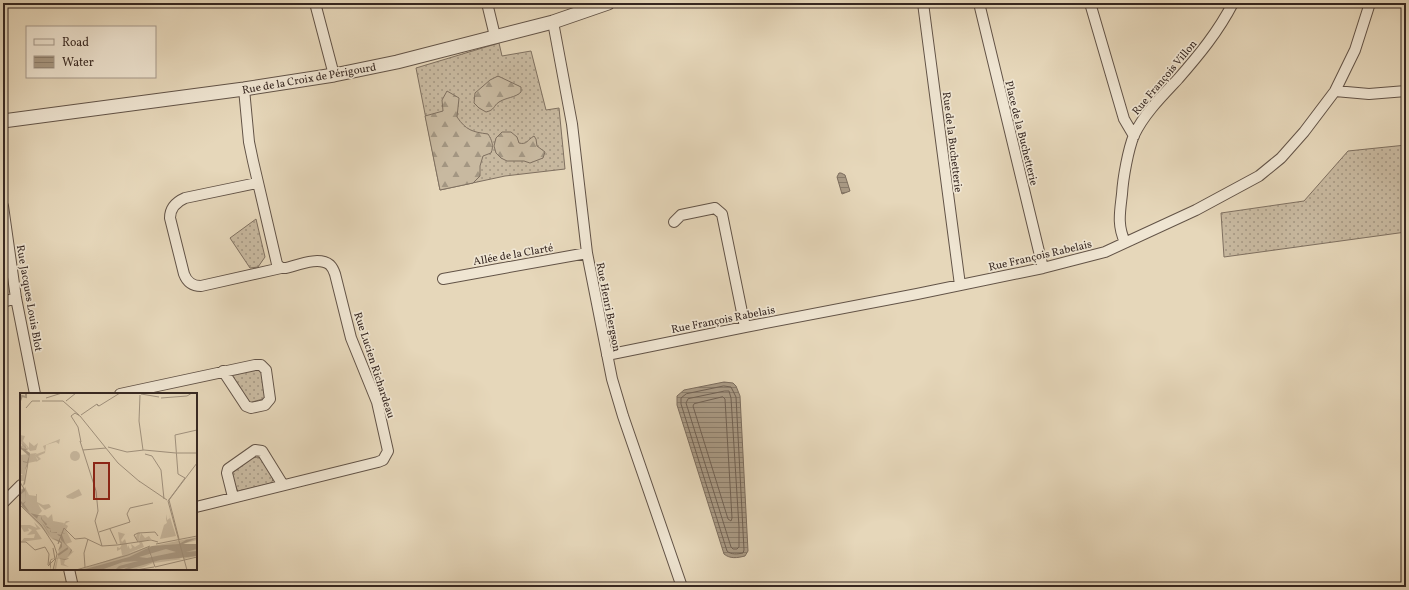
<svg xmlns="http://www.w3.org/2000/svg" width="1409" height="590" font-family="Vollkorn,serif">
<defs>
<pattern id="grass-dots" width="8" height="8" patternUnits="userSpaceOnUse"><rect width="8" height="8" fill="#c8b9a0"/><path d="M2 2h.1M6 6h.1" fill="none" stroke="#a39682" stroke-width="1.8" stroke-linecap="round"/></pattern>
<pattern id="forest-firs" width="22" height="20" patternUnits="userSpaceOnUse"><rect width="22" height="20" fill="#c8b9a0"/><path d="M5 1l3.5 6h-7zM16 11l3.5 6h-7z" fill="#a39682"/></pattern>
<pattern id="water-rules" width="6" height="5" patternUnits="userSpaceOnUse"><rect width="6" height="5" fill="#aa9b86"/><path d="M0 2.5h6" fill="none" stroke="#8b7e6d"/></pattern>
</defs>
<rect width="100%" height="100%" fill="#e6d7ba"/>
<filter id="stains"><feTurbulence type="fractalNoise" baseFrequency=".005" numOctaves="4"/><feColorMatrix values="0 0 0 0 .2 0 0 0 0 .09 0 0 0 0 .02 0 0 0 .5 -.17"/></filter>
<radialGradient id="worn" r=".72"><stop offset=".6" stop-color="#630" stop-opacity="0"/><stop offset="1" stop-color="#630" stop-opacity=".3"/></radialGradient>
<path fill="url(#grass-dots)" stroke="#7f7060" d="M499 43 502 56 531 51 546 110 559 108 565 169 505 176 440 190 416 68Z
M1406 145V232L1224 257 1221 213 1304 201 1348 151Z
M256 219 265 257 258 267 250 268 230 238Z
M257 369 262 371 265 396 263 399 252 402H249L231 375Z
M258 457C265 462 278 475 271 483L238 492 231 474 232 473 252 458Z"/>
<path fill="url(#forest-firs)" stroke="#7f7060" d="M498 76 521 87V92C515 98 507 97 499 102 493 106 495 110 486 112L479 108 474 103 475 93 490 80Z
M447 91 459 98 457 117C466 130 472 132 488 134 492 140 494 146 491 153L483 156 480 166V176L473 183 440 190 425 116 443 111 442 100Z
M502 132H511L517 137 519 143C527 145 527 140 534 136L536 139 537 146 545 152 543 158 530 163 524 161H507L501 158 496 153 494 146 496 138Z"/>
<path fill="url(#water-rules)" stroke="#7c6d5e" d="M839 173H841L845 175 850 191 842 194 837 177Z
M724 382 733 383 736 386 740 396 748 551 745 556C737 558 730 559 724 554L677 405V396L684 390Z"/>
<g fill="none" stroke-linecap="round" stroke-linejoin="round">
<path stroke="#706154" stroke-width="1" d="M724 386 731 387 736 397 744 550 743 553C738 554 731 555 727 551L681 404V398L686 394Z
M725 391H729L731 398 739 527V547L737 549H733L731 547 686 403 688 399Z
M723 397 725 399 732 518 731 521 728 519 693 406 694 404Z"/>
<g stroke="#625347" stroke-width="12">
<path id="minor" d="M315 3 334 75
M487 3 495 36
M923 3 960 285
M979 3 1043 268
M1090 3 1124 119 1134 136
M553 22 572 124 587 253 612 379 623 416 682 587
M1335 91 1369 94 1406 91
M257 183 185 198C176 202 170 208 170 218L184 274C187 282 192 286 201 286L281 268
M3 206 16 298 35 394
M674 222 681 215 715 208 722 214 745 327
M1125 242C1117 225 1120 212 1122 194 1123 178 1128 150 1134 135 1144 114 1162 96 1178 79 1199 55 1218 32 1233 3
M443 279 587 253
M3 302 16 298
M607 355 745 327 917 294 1043 268 1105 252 1196 210 1259 176 1281 158 1304 132 1335 91 1355 50 1370 3
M120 394 255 365H261L266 370 270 399 265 405 251 408 246 406 223 371
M233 497 227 473 228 469 255 450 262 451 283 485
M3 503 21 485
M196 507 378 462 383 460 388 451 377 402 351 338 335 274C334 271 332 267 330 265 319 256 298 265 286 268H281L277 264 253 161 249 142 244 89
M69 569 73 587"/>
</g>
<g stroke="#625347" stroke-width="15">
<path id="tertiary" d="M3 121 244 89 334 75 397 62 553 22 608 3"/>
</g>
<use href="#minor" stroke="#efe5d2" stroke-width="10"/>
<use href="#tertiary" stroke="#efe5d2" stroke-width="13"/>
</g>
<g text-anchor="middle" stroke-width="3.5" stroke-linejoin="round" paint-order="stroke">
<g font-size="11" fill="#362721" stroke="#efe5d2">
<text transform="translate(1164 77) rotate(-50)" y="4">Rue François Villon</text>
<text transform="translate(309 78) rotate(-10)" y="4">Rue de la Croix de Périgourd</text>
<text transform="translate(1022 133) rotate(76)" y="4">Place de la Buchetterie</text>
<text transform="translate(953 142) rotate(83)" y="4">Rue de la Buchetterie</text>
<text transform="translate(513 254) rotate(-10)" y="4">Allée de la Clarté</text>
<text transform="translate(1040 255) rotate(-13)" y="4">Rue François Rabelais</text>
<text transform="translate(30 298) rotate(80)" y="4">Rue Jacques Louis Blot</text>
<text transform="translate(609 307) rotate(79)" y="4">Rue Henri Bergson</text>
<text transform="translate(723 319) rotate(-11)" y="4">Rue François Rabelais</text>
<text transform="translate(375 365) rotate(72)" y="4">Rue Lucien Richardeau</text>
</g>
</g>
<g transform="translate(20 393)">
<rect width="177" height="177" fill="#e6d7ba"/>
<path d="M0 42 5 43 3 48 9 55V49L14 53 18 50 16 57 10 58 6 53V58L0 56V52L2 53ZM17 60 15 62 18 68 8 70 7 76V69L0 79V62ZM5 94 9 102 16 103V101H17V109L23 112 29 111 31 114 25 117 18 111 22 118 17 123 25 122 28 125 32 121 33 128 44 130 43 132 46 128H50L45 131 48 133 46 137 52 149 46 151 49 156H51V159L54 158 45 167 44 171 49 174 41 172 40 165H38L36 177H34L41 150 32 146 2 114 0 95 5 98ZM59 96 62 102 53 106 47 105 46 103ZM149 121 156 143 140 146 144 132 147 130 146 126 147 121V127L150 125ZM98 139 105 141 101 147 102 149 105 146 110 161 102 162 101 156 97 158V154L100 155 102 151H100ZM177 144V147L163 151H177V163L164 166 162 161 163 164 159 166H163L134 170 128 154ZM127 154 133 170 124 174 113 177H59Z" fill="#c8b9a0"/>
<path d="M40 46 39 51 36 49 26 52 25 60 18 63 21 66 16 69 18 66 14 62 25 58 23 53ZM14 129 21 136 16 137 22 146 1 149 4 145H14L15 141 7 142 12 137 8 135 9 138 4 139 0 132H10L17 135ZM117 140H120L119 148 121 140 125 145 129 143 131 146 122 149 124 154 104 162 105 152 108 157V152L110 156 112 155 111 151 115 154 120 151 116 145Z" fill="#c8b9a0"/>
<path d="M0 68 7 69 4 88H1L0 92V82H3L0 80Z" fill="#c8b9a0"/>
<path d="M50 63a5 5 0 1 1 10 0a5 5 0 1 1-10 0Z" fill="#c8b9a0"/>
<path d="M0 49 8 56 7 58 10 60 5 91 3 93 5 96V92L6 108 4 111 10 120 22 123V126L27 131 26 133H27L28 134 31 136V139H37V141L42 142 45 150V141L40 139 44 140 45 141V150L52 157V158L48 163 49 165 48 166 45 167 36 165 31 167V177L29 170 31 166 37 165 45 166 49 165 48 163 51 157 41 147V143H39L37 141V140L30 139 31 136 27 135 26 133 21 126 22 123H18L17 126 21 129 24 132 29 140 30 142 32 145 38 147 42 149V154L38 158 41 150 32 145 22 130 2 113 0 107 3 110 6 108 5 98 0 102 3 95 1 92 0 88 3 93 7 73 5 77 0 79 5 77 7 70 3 69 2 62 3 68 7 69 9 63 0 55 3 53 0 51 3 53 1 55 7 56 6 58 8 57ZM177 145 163 151H177V156L166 159 177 158V163L140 167 106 177H102L108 174 95 177 99 173 118 168 103 169 81 177H62L109 164 132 153 159 151 166 147ZM146 156 156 159 127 165 119 164Z" fill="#aa9b86" fill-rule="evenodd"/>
<path fill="none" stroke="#aa9b86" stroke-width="2" d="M0 8 2 3 6 4V0M38 162 48 155"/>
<path fill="none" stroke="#a0917d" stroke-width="1" d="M121 1 139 4M120 2 119 28 123 57M26 5 42 0M141 5 167 3 172 0M22 8H43L59 22M46 8 56 0M79 13 100 0M6 15 12 8H20M61 22 77 11 79 13 77 12M60 23 55 20 51 23 58 34 61 49M60 23 98 70 120 89M60 48 76 98 78 118 75 128 82 153M88 54 107 59 124 57M63 57 86 55M124 57 156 60M157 60H177M125 61 132 63 141 77 144 106M119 88 147 107M0 112 21 132 34 152 37 161 33 177M90 136 97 151M79 139 110 129 107 121 110 115 133 110M159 146 149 107 177 70M0 149H6L15 157 25 154 29 161 28 172M118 149 114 142 118 140 135 139 138 143M38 151 44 135 55 146 65 145 82 153 97 152M136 151 177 143M97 152 131 147 138 149M128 154 135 174M28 173 35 166 33 155M65 174 64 160 68 146M135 174 177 164M56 177 108 162 130 153M115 177 134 174M167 177 148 108 165 85 158 81 155 42 177 37"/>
<path fill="#8f2418" fill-opacity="0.15" stroke="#8f2418" stroke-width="2" d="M74 70H89V106H74Z"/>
<rect width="177" height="177" fill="none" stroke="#362721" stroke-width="2"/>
</g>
<rect width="1409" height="590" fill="none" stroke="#e6d7ba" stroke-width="16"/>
<rect x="4" y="4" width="1401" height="582" fill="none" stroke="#362721" stroke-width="2"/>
<rect x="8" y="8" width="1393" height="574" fill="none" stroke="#362721"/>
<rect x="26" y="26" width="130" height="52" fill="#efe5d2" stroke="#a5998b"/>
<rect x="34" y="39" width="20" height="6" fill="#efe5d2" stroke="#a5998b"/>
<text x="62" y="46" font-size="12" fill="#362721">Road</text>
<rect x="34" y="56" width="20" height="12" fill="url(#water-rules)" stroke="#a5998b"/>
<text x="62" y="66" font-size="12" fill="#362721">Water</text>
<rect width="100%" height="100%" filter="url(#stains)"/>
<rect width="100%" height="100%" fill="url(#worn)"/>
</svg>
